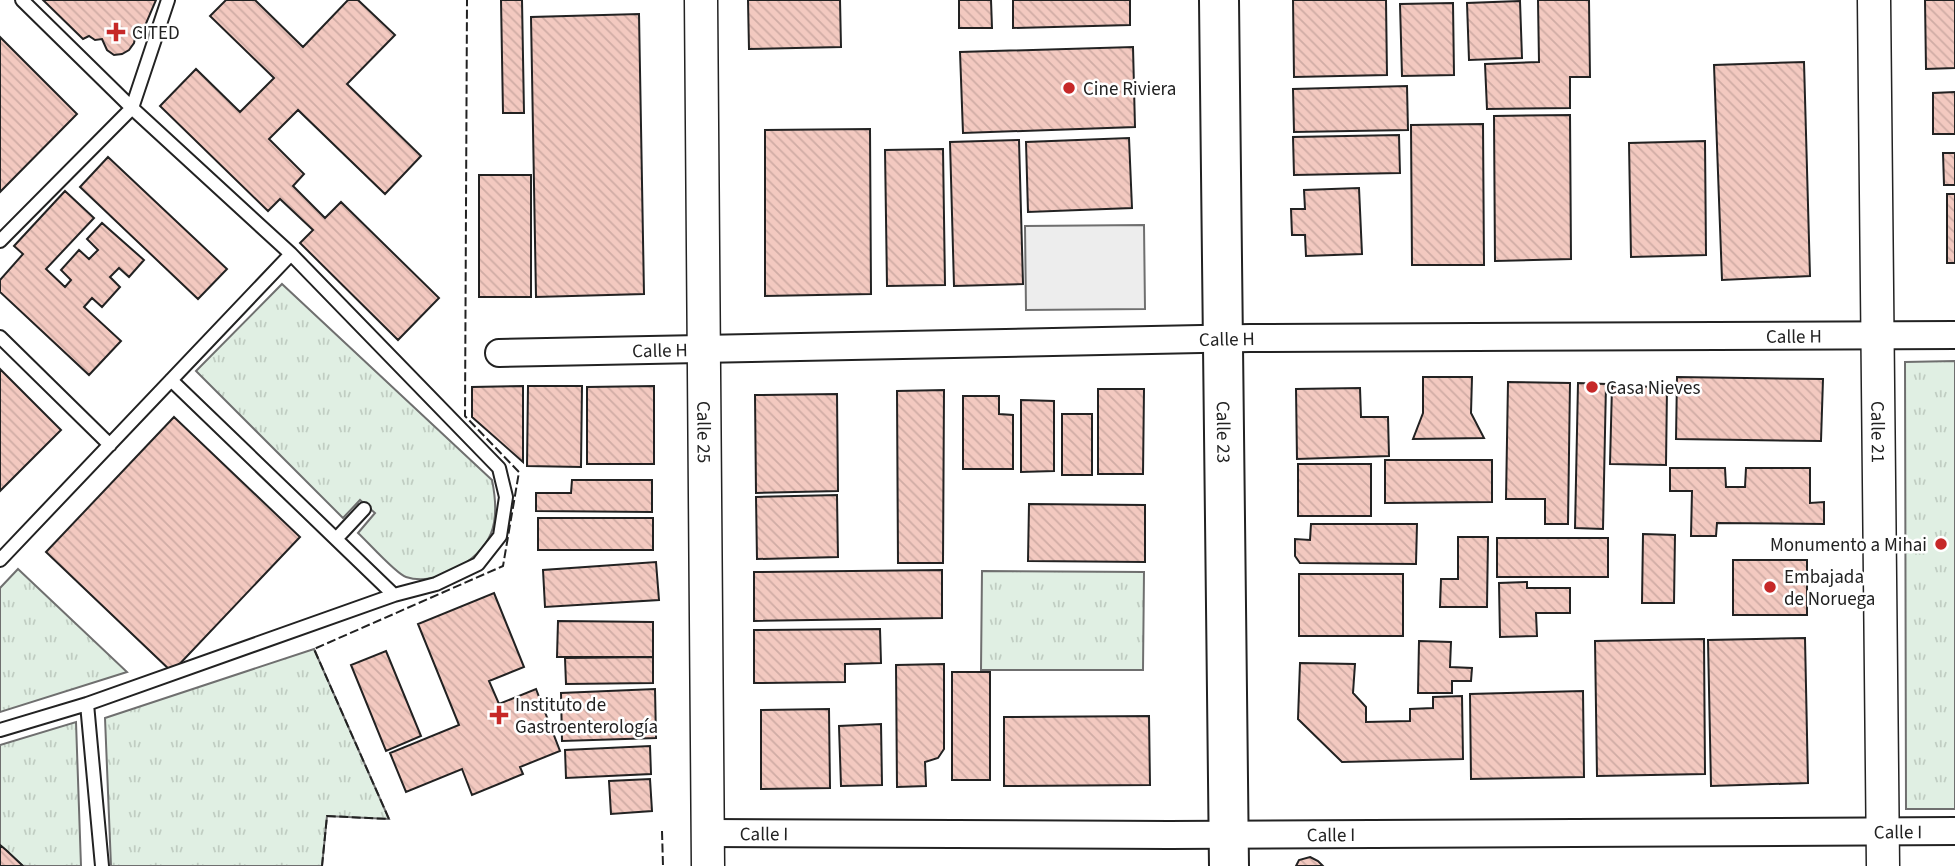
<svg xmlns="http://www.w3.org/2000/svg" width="1955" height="866" font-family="'Source Sans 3',sans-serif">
<defs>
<pattern id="park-tufts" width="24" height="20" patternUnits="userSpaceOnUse" patternTransform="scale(1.75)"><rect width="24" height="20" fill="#e0efe3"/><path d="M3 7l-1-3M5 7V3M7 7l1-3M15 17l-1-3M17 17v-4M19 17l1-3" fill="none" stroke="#c0cdc2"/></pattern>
<pattern id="building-back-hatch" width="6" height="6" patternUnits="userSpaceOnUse" patternTransform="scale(1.75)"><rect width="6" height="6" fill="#f3c9c0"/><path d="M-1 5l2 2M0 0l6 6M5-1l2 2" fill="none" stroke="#d0aca5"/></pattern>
</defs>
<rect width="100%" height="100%" fill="#fff"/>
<path fill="url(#park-tufts)" stroke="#6f6f6f" stroke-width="2" d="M282 284 492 480C501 524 493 549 453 571 439 578 421 582 406 577 396 574 368 542 358 533L375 513 360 500 343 518 196 371Z
M1955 361V809H1906L1905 362Z
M18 569 127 672 0 712V588Z
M982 571 1144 572 1143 670H981Z
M314 649 389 819 327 816 322 866H111L105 718Z
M76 722 81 866H23L0 845V745Z"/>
<path fill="#ededed" stroke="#6f6f6f" stroke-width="2" d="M1144 225 1145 309 1026 310 1025 226Z"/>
<path fill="url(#building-back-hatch)" stroke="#222" stroke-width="2" d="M43 0H156L142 33 137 29 134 43 129 50 122 54 114 55 107 50 102 39 95 40 89 36 83 39Z
M226 0H255L303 47 348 0H358L395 35 347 84 421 156 385 194 298 110 269 139 304 174 293 186 325 218 341 202 439 298 398 340 300 243 313 230 280 199 268 211 160 106 196 69 240 112 274 78 210 16Z
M501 0H522L524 113H503Z
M748 0H840L841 47 749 49Z
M959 0H991L992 28H959Z
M1013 0H1130V25L1013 28Z
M1293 0H1386L1387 75 1294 77Z
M1538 0H1589L1590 77H1570V108L1487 109 1485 64 1539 62Z
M1925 0H1955V68L1926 69Z
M1520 1 1522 58 1469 60 1467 3Z
M1453 3 1454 75 1402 76 1400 4Z
M639 14 644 294 536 297 531 17Z
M0 37 77 114 0 192Z
M1133 47 1135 127 963 133 960 52Z
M1804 62 1810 276 1722 280 1714 65Z
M1407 86 1408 130 1294 132 1293 89Z
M1955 92V134H1933V93Z
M1570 115 1571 259 1495 261 1494 116Z
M1483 124 1484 265H1412L1411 125Z
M870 129 871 294 765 296V130Z
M1399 135 1400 173 1294 175 1293 137Z
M1129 138 1132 208 1028 212 1026 142Z
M1019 140 1023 284 954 286 950 142Z
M1705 141 1706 255 1631 257 1629 143Z
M943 149 945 285 887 286 885 150Z
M1943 153H1955V185H1944Z
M108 157 227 269 198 299 80 187Z
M479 175H531V297H479Z
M1359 188 1362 254 1306 256 1305 235H1292L1291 209H1305L1304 190Z
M65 191 94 218 46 269 65 287 71 280 61 270 79 250 89 259 98 250 87 239 102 223 144 260 129 277 119 268 110 277 120 287 102 307 92 298 84 307 121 341 89 375 0 292V280L23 254 14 246Z
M1947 194H1955V263H1947Z
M0 369 61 430 0 491Z
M1423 377H1472L1471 413 1484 438 1413 439 1423 413Z
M1677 377 1823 379 1821 441 1676 439Z
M1508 382 1570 383 1568 524H1545V499H1506Z
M1578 383 1606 384 1603 529 1575 528Z
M523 386V462L472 417V387Z
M528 386H582L581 467 527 466Z
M654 386V464H587V387Z
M1612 386 1667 387 1666 465 1610 464Z
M1360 388 1361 417H1388L1389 456 1297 459 1296 389Z
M1098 389H1144L1143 474H1098Z
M944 390 943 563H898L897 391Z
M837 394 838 491 756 493 755 395Z
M963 396H999V414L1013 415V469H963Z
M1021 400 1054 401V471L1021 472Z
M1062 414H1092V475H1062Z
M174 417 300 537 172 672 46 552Z
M1385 460H1492V502L1385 503Z
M1298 464H1371V516H1298Z
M1670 468H1725L1726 487H1745L1746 468H1810V503L1824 502V524L1717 523 1716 536H1691L1692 491H1670Z
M572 480H652V512L536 511V493H571Z
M837 495 838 557 757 559 756 497Z
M1029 504 1145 505V562L1028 561Z
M538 518H653V550H538Z
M1311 524H1417L1416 564 1300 563 1295 556V539L1310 540Z
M1643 534 1675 535 1674 603H1642Z
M1458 537H1488L1487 607H1440L1441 579H1458Z
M1497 538H1608V577H1497Z
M1733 560H1807V615H1733Z
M656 562 659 600 545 607 543 570Z
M942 570V618L754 621V572Z
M1299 574H1403V636H1299Z
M1527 582V588H1570V613H1536L1537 636 1500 637 1499 583Z
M494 593 524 667 489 681 499 704 536 689 560 751 520 767 523 774 472 795 462 769 406 792 390 753 459 725 418 624Z
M558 621 653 622V657H557Z
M880 629 881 663 845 664V682L754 683V630Z
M1805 638 1808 783 1711 786 1708 640Z
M1704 639 1705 774 1597 776 1595 641Z
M1419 641 1451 642 1450 667 1472 668 1471 681H1452V693H1418Z
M386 651 421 736 386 751 351 665Z
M653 657V683L566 684 565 658Z
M1300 663 1355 664 1353 693 1366 707V722L1410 721V709L1433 708V697L1462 696 1463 759 1342 762 1298 719Z
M944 664V749L938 758 925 762 926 786 897 787 896 665Z
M952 672H990V780H952Z
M655 689 656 738 562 741 561 693Z
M1583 691 1584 777 1471 779 1470 694Z
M829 709 830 788 761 789V710Z
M1149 716 1150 785 1004 786V717Z
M881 724 882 785 841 786 839 726Z
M650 746 651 774 566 778 565 750Z
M650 779 652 811 611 814 609 781Z
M0 845 6 850 23 866H0Z
M1310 857 1318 861 1323 866H1296L1299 860Z"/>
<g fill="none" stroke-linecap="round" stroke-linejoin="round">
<g stroke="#222" stroke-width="16">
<path id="service" d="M0 241 132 108 168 0
M0 337 110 445
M171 380 394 595
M336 539 364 509
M0 560 291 254
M87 704 102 866
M0 730 87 704 394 595 436 584 478 564 500 536 506 497 499 468 291 254 132 108 22 0"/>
</g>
<g stroke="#222" stroke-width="30">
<g id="minor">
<path id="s1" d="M499 353 1250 338 1955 335"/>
<path id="s2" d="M708 833 1169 835 1955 831"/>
</g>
</g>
<g stroke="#222" stroke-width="35">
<g id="tertiary">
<path id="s3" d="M701 0 708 866"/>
<path id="s4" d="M1874 0 1883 866"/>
</g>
</g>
<g stroke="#222" stroke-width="42">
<g id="primary">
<path id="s5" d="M1219 0 1229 866"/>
</g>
</g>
<use href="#service" stroke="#fff" stroke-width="12"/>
<use href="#minor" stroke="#fff" stroke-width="26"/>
<use href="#tertiary" stroke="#fff" stroke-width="32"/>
<use href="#primary" stroke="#fff" stroke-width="38"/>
<path stroke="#222" stroke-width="2" stroke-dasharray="9 3.5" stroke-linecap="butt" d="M662 831 663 866
M322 866 327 816 389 819 314 649 503 566 519 472 465 416 467 0"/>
</g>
<g fill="#c62828" stroke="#fff" stroke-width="2.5">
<path d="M112.5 21.5h7v7h7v7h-7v7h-7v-7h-7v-7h7z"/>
<circle cx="1069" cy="88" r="7"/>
<circle cx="1592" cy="387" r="7"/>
<circle cx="1941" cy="544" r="7"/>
<circle cx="1770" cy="587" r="7"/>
<path d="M495.5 704.5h7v7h7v7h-7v7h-7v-7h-7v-7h7z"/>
</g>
<g text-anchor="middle" stroke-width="5" stroke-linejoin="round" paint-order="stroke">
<g font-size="19" fill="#222" stroke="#fff" text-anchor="start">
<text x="132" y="39">CITED</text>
<text x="1083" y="95">Cine Riviera</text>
<text x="1606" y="394">Casa Nieves</text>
<text x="1927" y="551" text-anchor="end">Monumento a Mihai</text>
<text x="1784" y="583">Embajada<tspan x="1784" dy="22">de Noruega</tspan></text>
<text x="515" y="711">Instituto de<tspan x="515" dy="22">Gastroenterología</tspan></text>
</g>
<g font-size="19" fill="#222" stroke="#fff">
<text dy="7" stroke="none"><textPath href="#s1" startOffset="1295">Calle H</textPath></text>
<text dy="7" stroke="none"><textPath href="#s1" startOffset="728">Calle H</textPath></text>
<text dy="7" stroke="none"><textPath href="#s1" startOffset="161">Calle H</textPath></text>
<text dy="7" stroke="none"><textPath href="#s3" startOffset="432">Calle 25</textPath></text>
<text dy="7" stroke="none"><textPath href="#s5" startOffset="432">Calle 23</textPath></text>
<text dy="7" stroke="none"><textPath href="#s4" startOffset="432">Calle 21</textPath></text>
<text dy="7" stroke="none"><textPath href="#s2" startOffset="1190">Calle I</textPath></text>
<text dy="7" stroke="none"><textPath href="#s2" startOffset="56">Calle I</textPath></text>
<text dy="7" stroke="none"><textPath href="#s2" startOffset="623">Calle I</textPath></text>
</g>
</g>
</svg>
